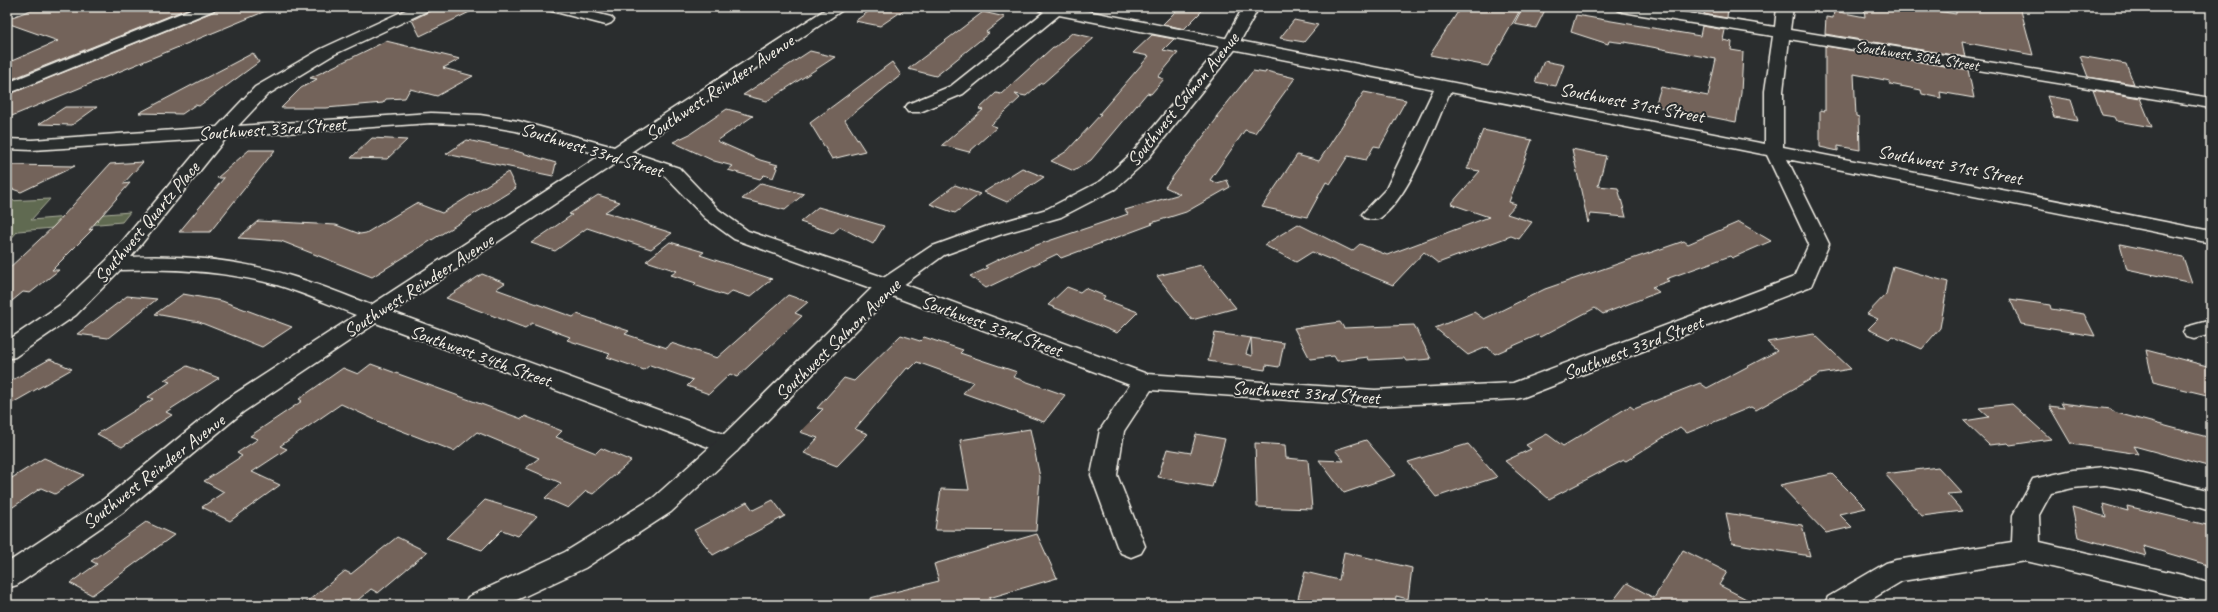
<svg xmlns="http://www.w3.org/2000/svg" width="2218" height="612" font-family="Caveat,sans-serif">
<rect width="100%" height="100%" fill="#2a2d2e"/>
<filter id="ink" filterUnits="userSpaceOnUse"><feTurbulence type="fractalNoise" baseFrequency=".025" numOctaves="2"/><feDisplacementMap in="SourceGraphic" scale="8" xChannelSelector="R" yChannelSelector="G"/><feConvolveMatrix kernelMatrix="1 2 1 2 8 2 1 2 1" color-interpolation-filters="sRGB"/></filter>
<g filter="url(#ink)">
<path fill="#616a51" stroke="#aaae9c" d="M50 199 31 220 130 212 122 222 18 231 7 243V201Z"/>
<path fill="#73635a" stroke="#f4f1e8" d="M39 7H192L7 81V63L58 41 7 23V19Z
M218 7 273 8 7 118V95L215 11Z
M434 7H480L420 36 412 20 430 11Z
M875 7H908L880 26 855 21Z
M1180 7H1206L1184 29 1163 24Z
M1461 7H1489L1519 12 1488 66 1430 55Z
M1523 7 1545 10 1536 28 1514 24Z
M1705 7H1728L1727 18 1704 14Z
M1864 7H1912L1956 14V7H2020L2033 55 1962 42 1965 57 1825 34 1826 17 1833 18 1834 11 1865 17Z
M983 12 1005 17 986 32 989 33 936 76 908 69Z
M1576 15 1700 36 1702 26 1725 30 1723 40 1732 42 1731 50 1743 52 1741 93 1736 122 1655 106 1661 87 1708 96 1716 59 1625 42V43L1609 41 1608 44 1571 32Z
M1294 20 1318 25 1304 42 1280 38Z
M1072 33 1094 38 1043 83H1041L1026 96 1015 94 1020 98 991 125 997 127 969 152 942 145 983 110 979 109 996 93 1001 94 1053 47H1055Z
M1152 35 1174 39 1163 50 1178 53 1158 77 1164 79 1151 94 1147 93 1091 160 1074 171 1051 161 1067 151 1101 114H1099L1149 56 1133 53Z
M386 41 460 59 443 68 473 76 437 96 410 89 405 98 386 99 383 103 326 108H281L301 88 317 79 310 78Z
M1825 46 1968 70 1974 98 1940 92 1941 98 1922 94 1921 90 1890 84V81L1854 74 1856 116 1859 117 1860 150 1838 146V151L1820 147V110L1825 111Z
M810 51 835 57 767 101 743 95Z
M253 53 259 62 199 106 195 105 182 114 139 113Z
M2080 56 2126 64 2134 84 2088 77Z
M1544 61 1564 65 1556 86 1535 82Z
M892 62 901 75 845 120 865 151 832 159 810 123Z
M1253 71 1265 73 1266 71 1295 78 1255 133 1245 130 1210 180 1217 183 1227 180 1230 187 1186 212 1151 223 1153 224 1061 258 1057 254 986 288 970 276 988 268 985 266 1020 249 1022 250 1128 214 1125 210 1180 194 1165 187 1218 117H1216Z
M2093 90 2140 98 2152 127 2117 121 2115 117 2102 115Z
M1364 92 1406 100 1380 147 1374 146 1366 160 1348 156 1330 184 1326 182 1307 217 1262 207 1297 155 1319 161Z
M2047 96 2071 100 2078 121 2054 117Z
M65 107H97L72 125 39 124Z
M727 109 753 116 717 141 760 160 778 165 775 167 777 168 773 178 764 175 760 179 728 170 733 166 714 161 673 142 690 134Z
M1483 130 1532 140 1509 202 1516 204 1507 214 1532 222 1519 239 1511 236 1438 263 1424 252 1393 285 1312 252 1296 262 1264 245 1298 224 1352 251 1360 244 1387 255 1489 217 1451 204 1480 171 1467 169Z
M372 138 407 140 387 159 351 158Z
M467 140 509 149 556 163 553 176 446 154Z
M1572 149 1606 156 1598 186 1618 188 1626 217 1591 214 1588 223Z
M249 150H275L210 232H179L224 178H217Z
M143 162 123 184 130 183 89 230 93 229 52 270H59L30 293 23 292 7 305V270L54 226 110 164Z
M7 165 75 166 21 192 7 187Z
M1022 168 1044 177 1007 202 984 192Z
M508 172 516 188 372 277 281 241 238 238 258 221 336 225 360 234 366 233 416 203 442 213Z
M761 183 804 194 785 210 742 199Z
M955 185 980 194 955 213 930 204Z
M598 195 620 202 605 212 672 233 651 249 587 228 555 251 531 243 572 215 569 214Z
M818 207 839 213 884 226 873 244 840 227 833 233 800 222Z
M1739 222 1771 241 1732 258 1730 256 1666 279 1669 281 1652 287 1659 292 1603 314 1595 308 1540 337 1538 335 1495 354 1487 347 1468 355 1435 328 1474 312 1484 319 1545 289 1684 241 1688 244Z
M670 242 704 252 700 255 772 279 750 297 732 291 726 296 694 285 696 283 671 275 677 271 646 261Z
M2120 244 2183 257 2192 283 2127 269Z
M1201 265 1236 308 1192 320 1157 276Z
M1893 266 1948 282 1940 328 1922 349 1892 336 1889 339 1868 329 1878 319 1867 314 1886 294Z
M482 274 505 283 496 289 573 317 577 314 629 331 625 334 667 348 671 343 717 358 788 295 808 302 795 313 802 316 767 349 737 377 730 374 709 394 687 386 693 380 650 365 644 370 607 357 610 354 567 340 570 337 532 323 525 328 446 298Z
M1067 287 1080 292 1085 288 1105 296 1103 299 1138 312 1117 333 1048 305Z
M183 294 222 301 292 327 262 347 199 322 155 314Z
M127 296 157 299 108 338 77 334Z
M2010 299 2050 305 2051 309 2084 314 2095 336 2021 324Z
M1340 322 1344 328 1414 325 1431 359 1406 361 1404 358 1369 360 1368 357 1337 361 1334 356 1310 359 1294 328Z
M1215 333 1251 338 1246 354 1252 356 1251 338 1284 343 1279 367 1266 365 1265 370 1208 361Z
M1814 334 1851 369 1820 374 1756 410 1751 407 1687 433 1680 427 1626 461 1624 460 1549 499 1505 461 1531 449 1526 445 1547 434 1563 446 1630 406 1634 409 1700 383 1707 388 1777 351 1767 342Z
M901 335 920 341 924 337 963 350 960 353 1017 372 1013 377 1065 395 1044 422 963 393 973 382 917 362 910 369 907 368 855 429 868 434 837 466 804 453 818 438 800 432 823 409 817 408 844 378 854 381Z
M2146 350 2211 367V396L2153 382Z
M50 359 72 369 7 406V383Z
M371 364 522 419 525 416 562 431 556 437 596 453 601 448 631 461 593 494 586 491 568 508 545 498 561 483 526 468 539 458 477 432 454 451 384 424 341 404 280 446 287 449 252 472 280 485 230 521 202 507 224 492 204 481 242 456 237 453 258 439 250 436 302 401 299 399 343 368 358 374Z
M187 366 219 378 166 412 172 415 122 447 97 434 153 399 148 397 170 382 164 380Z
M2061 403 2111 409 2113 412 2211 438V467L2134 446 2139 454 2071 444 2049 406 2064 408Z
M2012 404 2051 439 2010 445 2008 443 1989 445 1964 421 1989 417 1979 408Z
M1030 429 1040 477 1036 531 935 530 941 489 969 490 960 440Z
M1196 434 1225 439 1212 487 1158 477 1167 449 1191 453Z
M1366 440 1396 475 1344 493 1319 460 1344 461 1335 450Z
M1255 443 1285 445 1286 458 1308 460 1312 509 1257 507Z
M1468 444 1497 477 1436 497 1408 462Z
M44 458 84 475 55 494 41 488 7 511V481Z
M1938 467 1962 493 1947 494 1962 511 1922 516 1885 474Z
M1832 474 1866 508 1839 514 1852 527 1826 533 1780 485Z
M485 500 537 516 518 536 502 530 482 550 446 538Z
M773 500 785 516 713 555 694 530 747 502 753 510Z
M2103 504 2128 511 2127 506 2211 526V566L2143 546 2146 556 2078 537 2072 507 2106 517Z
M1726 513 1802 525 1810 556 1732 543Z
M146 522 174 535 92 595 70 583 97 564 91 561Z
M1037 534 1057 578 989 598 990 600 974 605H871L870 598 939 581 934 564Z
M397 537 427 552 378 593 371 589 352 605H303L345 571 351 574Z
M1683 550 1727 572 1719 585 1758 605H1610L1627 583 1654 598Z
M1344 552 1412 568 1408 599 1396 596 1395 605H1326L1298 598 1305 572 1339 580Z"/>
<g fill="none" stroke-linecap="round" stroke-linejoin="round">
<g stroke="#f4f1e8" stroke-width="3">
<path id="street" d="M412 7H432L429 10 333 55 267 95 238 126 431 113 480 115 518 121 614 147 829 7H847L631 152 679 168 719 210 748 231 895 281 1147 374 1375 390 1513 383 1794 277 1809 244 1767 155 1450 92C1434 127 1410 197 1380 218 1375 221 1370 219 1365 218L1362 214 1386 189 1434 89 1059 15 963 94 920 112H908L905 108 908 104 951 86 1044 12 1039 10 1036 7H1067L1765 144V91L1773 36 1623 12 1618 10 1615 7H1651L1775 27 1777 7H1793L1790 30 2211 98V108L1789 39 1783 91V147L2211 231V243L1787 159 1829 244 1811 286 1524 397 1516 399 1375 406 1151 390 1124 431 1117 475 1145 546 1141 553 1131 557 1121 553 1117 546 1091 475 1100 430 1130 385 879 291 734 239 705 218 665 176 619 161 392 312 737 439 741 445 737 451 728 454 719 451 376 323 243 412 122 513 17 585 7 588V563L104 499 225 400 356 315C330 305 304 293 277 285 226 271 172 268 120 270L76 315 15 357 7 359V341L60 305 107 260 207 139 32 150 7 149V139L32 140 217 127 255 87 321 49ZM431 123 480 125 516 131 601 155 371 305C345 295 318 284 291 276 241 260 183 255 131 257L227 137Z
M545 7H572L611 17 614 20 611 23 606 25 548 10Z
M2211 320V334L2194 339 2186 337 2183 332 2186 327Z
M2104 467 2143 474 2211 491V511L2143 492 2104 485 2073 488 2051 493 2039 515 2040 542 2182 575 2211 584V605H2204L2180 597 2026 561 1902 581 1862 605H1824L1828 597 1886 563 1896 560 2012 542 2013 515 2033 479 2073 470Z"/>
</g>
<g stroke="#f4f1e8" stroke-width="3">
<path id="secondary" d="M196 7H217L214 10 7 94V83Z
M1243 7H1259L1237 47 1146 161 1115 189 1061 217 1002 234 944 255 895 291 737 451 671 512 585 568 506 605H464L468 597 565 552 653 498 719 439 879 281 930 247 988 226 1047 209 1101 181 1132 153 1224 42Z"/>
</g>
<use href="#street" fill="#2a2d2e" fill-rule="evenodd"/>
<use href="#secondary" fill="#2a2d2e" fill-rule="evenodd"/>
</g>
</g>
<g text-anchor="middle" stroke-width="4" stroke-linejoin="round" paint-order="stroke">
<g font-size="16" fill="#f4f1e8" stroke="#2a2d2e">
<text transform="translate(1917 55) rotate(9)" y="6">Southwest 30th Street</text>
</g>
<g font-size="19" fill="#f4f1e8" stroke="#2a2d2e">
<text transform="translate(719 87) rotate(-34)" y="7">Southwest Reindeer Avenue</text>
<text transform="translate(1182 99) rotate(-51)" y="7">Southwest Salmon Avenue</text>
<text transform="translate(1632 102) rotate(11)" y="7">Southwest 31st Street</text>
<text transform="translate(272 128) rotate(-4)" y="7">Southwest 33rd Street</text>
<text transform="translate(592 149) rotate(17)" y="7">Southwest 33rd Street</text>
<text transform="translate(1950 164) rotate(11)" y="7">Southwest 31st Street</text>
<text transform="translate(146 222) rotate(-50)" y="7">Southwest Quartz Place</text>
<text transform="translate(418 285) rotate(-33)" y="7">Southwest Reindeer Avenue</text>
<text transform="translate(992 325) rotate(20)" y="7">Southwest 33rd Street</text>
<text transform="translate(837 339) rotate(-44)" y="7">Southwest Salmon Avenue</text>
<text transform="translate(1633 347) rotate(-21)" y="7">Southwest 33rd Street</text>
<text transform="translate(481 355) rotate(20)" y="7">Southwest 34th Street</text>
<text transform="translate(1306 392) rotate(4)" y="7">Southwest 33rd Street</text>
<text transform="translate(153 471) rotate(-38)" y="7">Southwest Reindeer Avenue</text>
</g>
</g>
<rect width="2218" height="612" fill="none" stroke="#2a2d2e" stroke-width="24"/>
<rect x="12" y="12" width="2194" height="588" fill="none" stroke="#f4f1e8" stroke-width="1.5" filter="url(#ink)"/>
</svg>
